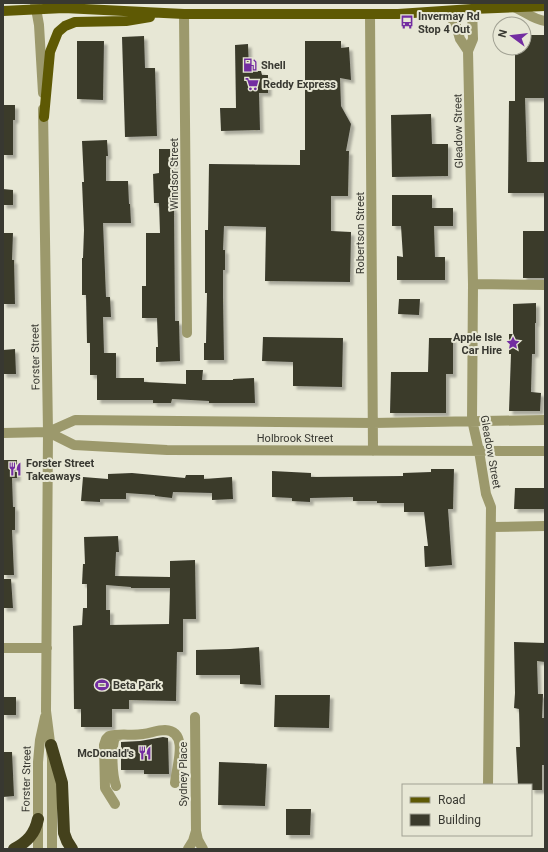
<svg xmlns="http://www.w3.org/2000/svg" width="548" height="852" font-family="Roboto,sans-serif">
<defs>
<filter id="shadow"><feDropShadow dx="3.5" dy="3.5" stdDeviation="1" flood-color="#0004"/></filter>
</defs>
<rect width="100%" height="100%" fill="#e7e7d5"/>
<path fill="#3a3a2c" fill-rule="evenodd" filter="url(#shadow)" d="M524 35H545V98H525L527 162H545V193H508L509 101H515V48H524Z
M144 36 145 68H155L157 136 125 137 122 37Z
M77 41H104L103 100 77 99Z
M305 41H341V48L349 47 351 80 340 78 341 106 351 124 346 151H349L348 196H331V231L351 232 350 282 265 281 266 227 224 226 223 250H225V270H223V297L224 360H204V343H206L207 293H205V230H208L209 164 300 165V150H305Z
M248 44 249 71H261L262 75H268V93H259L260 130 221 131 220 108H236L235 45Z
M3 105H15V120H13V155H3Z
M431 114 432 144H448V176L392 177 391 115Z
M107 140 108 156H106V181H128L129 204H130L131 223H103L106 297H110L111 317H103L104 353H116V378H144V382L186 384V370H203L202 380H233V379L254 378 255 403H209V401L172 399 171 403H153V400H97V375H90V343H87L86 295H82V258H83L84 230 82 182H84L82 141Z
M159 149H174L175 165H172L173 209H174L175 321H179L180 361 156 362V347H158L157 318H142V286H146V233H160L159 203H154L153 174 159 173Z
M3 189 13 190V205H3Z
M392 195H432V208H453V226H434L435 257H445V280H397V256L403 257 401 226H392Z
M523 231H545V278H523Z
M3 233H13L12 260H14L15 304H3Z
M399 299H420L419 315 398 314Z
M536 303V323H535V354H532L531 392 541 393 540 411H509L511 354H509V334H513V304Z
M263 337 343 338 342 387 293 386V362L262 361Z
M429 338H453V374H446V413H390L391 372H428Z
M15 349 16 374H3V350Z
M3 460H17V478H12L13 507H15V530H12L14 575H3Z
M431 469H454L453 509H448L452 565 425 567 424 546H428L424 512H404V503H377V501H353V497L310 498V502L292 501V498L272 497V471L311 473V477L403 476V473L431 472Z
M132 473 185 478 186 475H204V479L232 477 233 499 212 500V493L173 492 172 498 155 496V495L126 493V499H100V502L81 501 83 477 108 479V474Z
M515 488H545V509H514Z
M118 536 119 552H116L115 576 170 577V561L195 560 196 619H183V652H177L176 701 129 700V709H112V727H81V709H74L73 626 82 625 83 608H87V584H82L83 564H85L84 537ZM106 585 131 587V588H170L169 624 110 625V610H106Z
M3 579H11L13 608H3Z
M514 642 545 643V662L537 661 538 694H543L542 718H545V765H542V790H531V785H518L516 747H520L519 709 514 708 515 693Z
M259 647 261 685 240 684V675H196V650L230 649Z
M275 695H330L329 728 274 727Z
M3 697H16V715H3Z
M163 737 168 738 169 774H144V770H121V742L140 741Z
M3 752H12L14 796 3 797Z
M219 762 267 764 265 806 218 805Z
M286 809H311L310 835H286Z"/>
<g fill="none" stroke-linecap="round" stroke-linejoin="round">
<path stroke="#9c996c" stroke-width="10" d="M35 3 39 25 43 93
M514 7C524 11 534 20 545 21
M472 9 473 39 468 51 473 284 472 420 479 451 486 494 491 507 488 785
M444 11 455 22 460 39 468 51
M184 14 187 333
M370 14 373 451
M43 109 48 432 46 711 52 758V849
M473 284 545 285
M48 432 74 445 167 450 545 451
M3 433 48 432 75 420 373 423 545 420
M492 527 545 526
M3 648H47
M195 717 196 831 198 840 203 849
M116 786C112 774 111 749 115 737L120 735
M115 804 105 788 104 745 106 739 109 736C120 733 132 736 143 734 151 733 157 730 165 730 190 731 176 768 175 783
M38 849V762L40 740 45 717
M188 849 193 841 196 831"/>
<path stroke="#5e5904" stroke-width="10" d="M3 11 64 8 184 14H398L472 9 545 6
M44 117 50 52 58 32 65 26 75 22 126 21 150 17"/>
<path stroke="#44411c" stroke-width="12" d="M51 745 62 783 64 833 67 841 72 849
M14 849C27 842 35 834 38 819"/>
</g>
<defs>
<g id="bus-bare" transform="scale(1.08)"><path d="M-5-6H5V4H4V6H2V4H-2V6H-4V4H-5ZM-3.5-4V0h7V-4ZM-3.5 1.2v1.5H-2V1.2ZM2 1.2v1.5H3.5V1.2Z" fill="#732da1" stroke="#e7e7d5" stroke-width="2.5" paint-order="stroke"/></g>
<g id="fuel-bare" transform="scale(1.08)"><path d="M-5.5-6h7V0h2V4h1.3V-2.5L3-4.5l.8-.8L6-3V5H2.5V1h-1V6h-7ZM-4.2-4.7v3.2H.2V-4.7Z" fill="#732da1" stroke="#e7e7d5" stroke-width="2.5" paint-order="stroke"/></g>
<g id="supermarket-bare" transform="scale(1.08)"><path d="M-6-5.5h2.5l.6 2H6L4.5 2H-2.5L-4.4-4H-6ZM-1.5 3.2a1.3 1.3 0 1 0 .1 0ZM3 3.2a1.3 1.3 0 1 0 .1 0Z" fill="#732da1" stroke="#e7e7d5" stroke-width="2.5" paint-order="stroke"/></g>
<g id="sight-bare" transform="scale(1.08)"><path d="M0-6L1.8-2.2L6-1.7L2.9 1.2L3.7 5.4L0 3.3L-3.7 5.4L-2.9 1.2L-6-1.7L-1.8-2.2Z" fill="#732da1" stroke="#e7e7d5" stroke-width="2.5" paint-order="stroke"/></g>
<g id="restaurant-bare" transform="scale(1.08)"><path d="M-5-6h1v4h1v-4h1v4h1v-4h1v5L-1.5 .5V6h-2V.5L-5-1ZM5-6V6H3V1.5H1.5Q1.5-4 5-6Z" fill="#732da1" stroke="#e7e7d5" stroke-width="2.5" paint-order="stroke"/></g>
<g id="stadium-bare" transform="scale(1.08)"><path d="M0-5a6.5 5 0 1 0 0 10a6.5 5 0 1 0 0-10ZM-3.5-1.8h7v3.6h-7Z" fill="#732da1" stroke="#e7e7d5" stroke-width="2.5" paint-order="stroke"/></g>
</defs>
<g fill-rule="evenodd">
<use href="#bus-bare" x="407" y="22"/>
<use href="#fuel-bare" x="250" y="65"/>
<use href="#supermarket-bare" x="252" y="84"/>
<use href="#sight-bare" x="513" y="343"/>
<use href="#restaurant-bare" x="15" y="469"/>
<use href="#stadium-bare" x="102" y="685"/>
<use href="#restaurant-bare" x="145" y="753"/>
</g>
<g text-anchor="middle" stroke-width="4" stroke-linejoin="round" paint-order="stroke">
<g font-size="11" font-weight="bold" fill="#383831" stroke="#e7e7d5" text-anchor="start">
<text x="418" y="20">Invermay Rd<tspan x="418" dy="13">Stop 4 Out</tspan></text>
<text x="261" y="69">Shell</text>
<text x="263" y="88">Reddy Express</text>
<text x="502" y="341" text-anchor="end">Apple Isle<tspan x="502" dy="13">Car Hire</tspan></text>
<text x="26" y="467">Forster Street<tspan x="26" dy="13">Takeaways</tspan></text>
<text x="113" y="689">Beta Park</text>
<text x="134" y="757" text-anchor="end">McDonald's</text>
</g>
<g font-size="11" fill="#383831" stroke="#e7e7d5">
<text transform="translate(458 131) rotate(-91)" y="4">Gleadow Street</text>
<text transform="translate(174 174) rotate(-90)" y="4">Windsor Street</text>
<text transform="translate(360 233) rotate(-90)" y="4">Robertson Street</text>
<text transform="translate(35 357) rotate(-91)" y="4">Forster Street</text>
<text x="295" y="442">Holbrook Street</text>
<text transform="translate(491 452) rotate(80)" y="4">Gleadow Street</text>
<text transform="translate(183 774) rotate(-90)" y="4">Sydney Place</text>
<text transform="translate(26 779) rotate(-89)" y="4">Forster Street</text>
</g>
</g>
<rect width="548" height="852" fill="none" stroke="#383831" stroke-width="8"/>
<rect x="402" y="784" width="130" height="52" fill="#e7e7d5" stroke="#a1a193"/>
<rect x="410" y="797" width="20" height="6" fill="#5e5904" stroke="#a1a193"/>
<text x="438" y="804" font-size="12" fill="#383831">Road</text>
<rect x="410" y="814" width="20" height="12" fill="#3a3a2c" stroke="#a1a193"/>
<text x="438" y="824" font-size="12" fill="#383831">Building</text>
<g transform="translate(512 36) rotate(285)"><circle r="19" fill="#e7e7d5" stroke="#a1a193"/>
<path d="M0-3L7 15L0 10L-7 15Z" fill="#732da1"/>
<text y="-6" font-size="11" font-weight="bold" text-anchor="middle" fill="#383831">N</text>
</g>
</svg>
